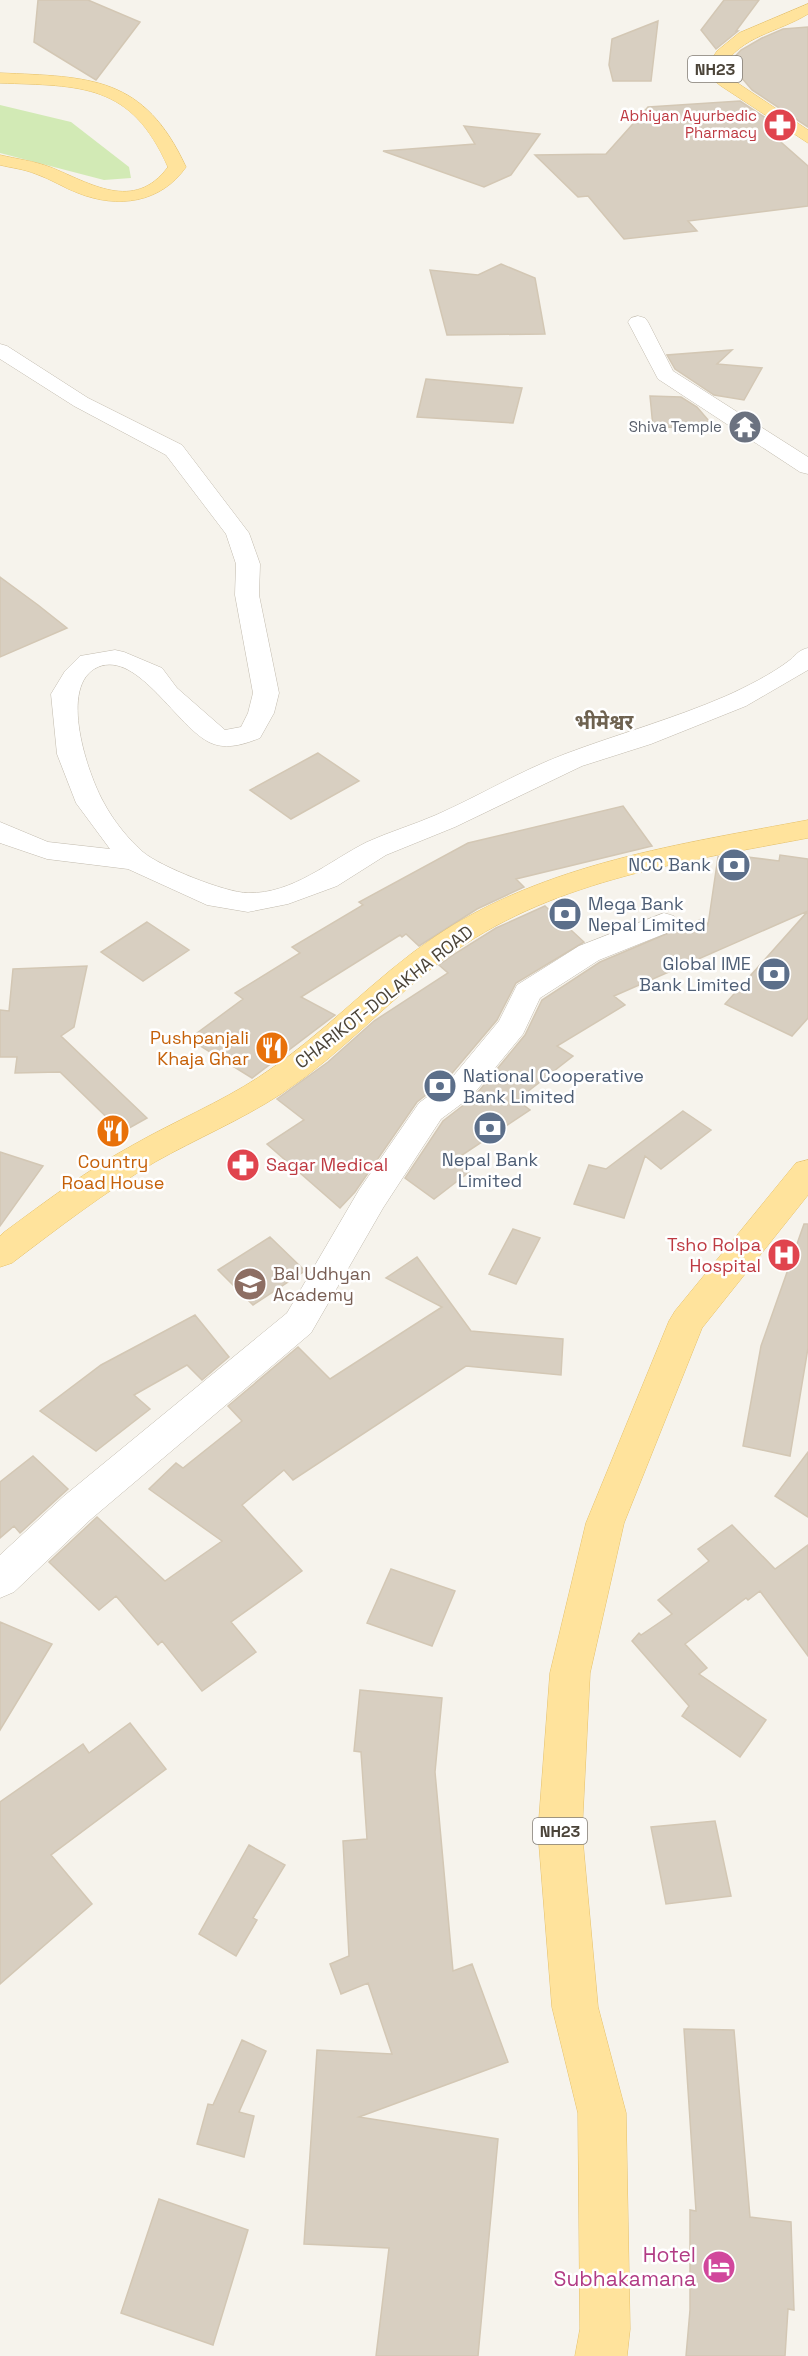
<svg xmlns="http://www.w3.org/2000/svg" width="808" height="2356" font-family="'Space Grotesk','Noto Sans Devanagari',sans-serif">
<rect width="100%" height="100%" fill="#f6f3ec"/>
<path fill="#d2eab5" d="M0 105 71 122 129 167 131 178 104 180 0 153Z"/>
<path fill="#d8cfc1" stroke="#d3c7b4" stroke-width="1.5" d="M38 0H88L140 22 96 80 34 42Z
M724 0H759L736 31H738L716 49 701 30Z
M658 21 651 81H613L609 65 612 39Z
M808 27V127L752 90 729 63 741 50 762 38 783 29Z
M740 101 790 134 774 136 808 166V206L688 221 697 231 624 239 588 196 578 197 535 155 606 154 648 107Z
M464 126 540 134 511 175 484 187 383 151 475 144Z
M501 264 535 278 545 334 447 335 430 270 478 275Z
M732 350 717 364 762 368 744 400 714 395 675 369 667 355Z
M426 379 522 388 513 423 417 417Z
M650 396 681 397 697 407 715 428 653 427Z
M0 577 38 605 67 628 0 657Z
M318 753 359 781 291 819 250 790Z
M623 806 652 846 516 879 524 887 477 909 419 946 406 934 402 937 400 935 301 997 335 1015 252 1078 189 1039 243 999 235 993 300 953 292 947 363 905 359 902 468 843Z
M731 855 779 861 780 855 808 859V911L614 996 625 1005 557 1046 573 1056 517 1100 530 1110 453 1161 469 1172 434 1199 405 1178 443 1121 474 1097 525 1035 542 1000 600 962 704 918 708 925 718 857Z
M545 906 584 942 516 983 497 1020 448 1078 417 1102 355 1192 340 1208 267 1144 304 1120 277 1099 328 1062 374 1021 448 973 439 965 456 953 496 928Z
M808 911V1018L792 1036 725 1004Z
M147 922 189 950 143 981 101 952Z
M87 966 74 1027 61 1036 147 1118 122 1132 60 1072 15 1073 17 1057H0V1010L9 1011 13 969Z
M683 1111 711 1130 661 1169 645 1156 624 1218 574 1204 589 1165 606 1169Z
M0 1152 43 1166 0 1226Z
M804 1224H808V1348L790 1456 743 1446 761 1346Z
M513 1229 540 1238 516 1284 489 1274Z
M270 1237 305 1271 253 1305 218 1270Z
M417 1257 471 1331 563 1339 561 1375 466 1366 293 1480 284 1470 242 1505 302 1571 231 1622 256 1652 202 1691 162 1641 158 1645 116 1596 99 1610 49 1562 97 1517 165 1581 222 1541 149 1489 176 1463 183 1468 242 1421 228 1406 298 1347 330 1379 442 1307 386 1278Z
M195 1315 229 1357 202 1380 187 1365 134 1395 150 1409 96 1451 40 1411 101 1365Z
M808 1452V1517L775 1496Z
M33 1456 68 1489 20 1533 14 1526 0 1538V1482Z
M732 1525 775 1569 808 1545V1656L760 1591 748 1600 746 1598 685 1644 707 1668 699 1674 766 1720 740 1757 682 1716 689 1706 632 1641 639 1633 641 1635 672 1614 658 1600 709 1561 698 1549Z
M391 1569 455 1591 432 1646 367 1623Z
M0 1622 52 1644 0 1730Z
M360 1690 442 1698 435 1772 453 1971 472 1964 508 2062 359 2117 498 2139 478 2356H376L389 2248 304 2244 317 2050 392 2054 368 1983 341 1994 330 1964 349 1956 343 1841 367 1839 361 1752 354 1751Z
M130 1723 166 1769 51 1855 92 1904 0 1984V1802L83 1744 89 1753Z
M715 1821 731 1896 666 1904 651 1827Z
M249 1845 285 1865 253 1918 257 1920 236 1956 199 1934Z
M684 2029 734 2030 750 2217 791 2222 794 2310 788 2309 785 2356H686L690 2310V2210L696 2211Z
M242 2040 266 2051 239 2112 254 2116 244 2157 197 2144 208 2104 213 2105Z
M159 2199 248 2230 213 2345 121 2313Z"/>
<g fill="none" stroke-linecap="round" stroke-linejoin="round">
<g stroke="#c2bbae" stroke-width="1">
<path id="minor" d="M638 316 645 318 648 322 673 371 808 457V474L800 472 658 379 628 322 631 318Z
M0 344 7 346 88 398 182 445 249 533 260 564 259 595 279 693 274 713 260 738C245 744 227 750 211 743 178 729 138 650 98 667 57 685 88 775 104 803 113 820 128 839 143 852 159 866 226 893 248 893 293 894 329 861 367 842 389 832 413 825 436 815 479 796 520 771 565 754 618 734 673 719 726 696 746 687 772 674 790 660 797 654 799 650 808 648V670L746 706 651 744 582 766 455 827 386 855 337 886 288 904 248 912 207 905 128 869 47 859 0 843V822L48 842 110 849 76 803 57 754 51 694 65 671 80 656 115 650 124 652 162 668 177 688 225 730 241 727 248 713 253 693 235 595 236 564 226 534 166 455 74 406 0 359Z
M664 913 674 916 679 923 674 930 599 960 540 998 523 1034 472 1096 441 1119 383 1208 311 1333 90 1520 14 1592 0 1598V1555L64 1496 287 1313 359 1190 419 1103 450 1080 499 1021 517 985 579 946Z"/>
</g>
<g stroke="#e6c16a" stroke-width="1">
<path id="major" d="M808 4V14C777 33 742 35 722 68L733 80 808 130V143L721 86 711 78 706 68 717 51 739 33Z
M0 73C91 77 144 76 186 167 161 203 118 209 78 193 64 188 51 179 36 174 24 169 12 168 0 165V155C17 159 34 161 50 167 90 183 134 213 168 167 131 83 82 86 0 83Z
M808 820V838C688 861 558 879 455 951 393 994 344 1053 281 1094 241 1120 196 1139 155 1162 105 1192 58 1228 12 1263L0 1267V1236L3 1233C45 1202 87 1170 133 1145 175 1121 219 1103 259 1077 323 1036 373 978 436 936 546 863 681 844 808 820Z
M808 1160V1195L702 1328 624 1523 590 1673 582 1832 598 2007 626 2113 630 2329 627 2356H575L580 2329 578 2113 552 2007 538 1832 550 1673 586 1523 669 1321 675 1311 796 1163Z"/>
</g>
<use href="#minor" fill="#fff" fill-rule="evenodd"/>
<use href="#major" fill="#ffe39c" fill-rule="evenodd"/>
</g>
<defs>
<g id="pharmacy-disc" transform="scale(1.725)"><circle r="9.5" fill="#e0444e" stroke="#fff"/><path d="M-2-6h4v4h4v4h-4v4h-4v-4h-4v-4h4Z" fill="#fff"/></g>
<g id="temple-disc" transform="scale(1.725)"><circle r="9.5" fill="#6b7280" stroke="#fff"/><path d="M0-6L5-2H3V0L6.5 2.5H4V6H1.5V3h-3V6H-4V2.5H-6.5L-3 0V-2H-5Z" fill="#fff"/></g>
<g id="bank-disc" transform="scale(1.725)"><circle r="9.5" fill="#5c6f8a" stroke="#fff"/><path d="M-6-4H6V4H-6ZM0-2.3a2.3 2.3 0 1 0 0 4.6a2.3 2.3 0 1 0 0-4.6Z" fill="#fff"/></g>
<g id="restaurant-disc" transform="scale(1.725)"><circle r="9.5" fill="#e8710a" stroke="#fff"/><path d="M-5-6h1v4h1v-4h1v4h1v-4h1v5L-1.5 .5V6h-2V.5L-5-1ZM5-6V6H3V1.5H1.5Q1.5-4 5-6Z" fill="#fff"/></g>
<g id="hospital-disc" transform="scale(1.725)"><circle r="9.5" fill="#e0444e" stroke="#fff"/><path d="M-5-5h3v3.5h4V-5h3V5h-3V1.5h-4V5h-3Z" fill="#fff"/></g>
<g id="school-disc" transform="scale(1.725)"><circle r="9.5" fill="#8d6e63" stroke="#fff"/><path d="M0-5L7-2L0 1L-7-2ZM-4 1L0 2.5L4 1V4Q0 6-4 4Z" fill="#fff"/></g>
<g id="hotel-disc" transform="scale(1.725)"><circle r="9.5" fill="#d1479c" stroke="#fff"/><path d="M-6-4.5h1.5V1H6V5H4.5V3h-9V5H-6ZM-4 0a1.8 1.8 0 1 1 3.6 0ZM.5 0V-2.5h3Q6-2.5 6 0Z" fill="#fff"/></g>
</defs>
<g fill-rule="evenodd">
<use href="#pharmacy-disc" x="780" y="125"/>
<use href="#temple-disc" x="745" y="427"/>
<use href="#bank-disc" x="734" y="865"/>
<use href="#bank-disc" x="565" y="914"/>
<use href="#bank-disc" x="774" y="974"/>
<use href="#restaurant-disc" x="272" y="1048"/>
<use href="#bank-disc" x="440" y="1086"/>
<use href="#bank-disc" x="490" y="1128"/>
<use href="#restaurant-disc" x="113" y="1131"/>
<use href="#pharmacy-disc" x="243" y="1165"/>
<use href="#hospital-disc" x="784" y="1255"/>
<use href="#school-disc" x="250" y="1284"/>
<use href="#hotel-disc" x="719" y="2267"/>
</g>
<g text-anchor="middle" stroke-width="5" stroke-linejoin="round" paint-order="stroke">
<g font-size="15" fill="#be3a42" stroke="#fff" text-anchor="end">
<text x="757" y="121">Abhiyan Ayurbedic<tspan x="757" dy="17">Pharmacy</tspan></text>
</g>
<g font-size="15" fill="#5b616d" stroke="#fff" text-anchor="end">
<text x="722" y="432">Shiva Temple</text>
</g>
<g fill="#fff" stroke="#817c74" stroke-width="1.5">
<rect x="688" y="56" width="54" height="26" rx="4.5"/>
<rect x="533" y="1818" width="54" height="26" rx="4.5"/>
</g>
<g font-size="16" font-weight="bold" fill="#4b4439">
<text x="715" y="75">NH23</text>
<text x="560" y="1837">NH23</text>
</g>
<g font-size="18" fill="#4e5e75" stroke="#fff" text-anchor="end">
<text x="711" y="871">NCC Bank</text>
<text x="588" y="910" text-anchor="start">Mega Bank<tspan x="588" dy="21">Nepal Limited</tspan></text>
<text x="751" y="970">Global IME<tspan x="751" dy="21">Bank Limited</tspan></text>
<text x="463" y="1082" text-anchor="start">National Cooperative<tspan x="463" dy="21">Bank Limited</tspan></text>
<text x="490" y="1166" text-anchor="middle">Nepal Bank<tspan x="490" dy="21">Limited</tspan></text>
</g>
<g font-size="18" fill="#4b4439" stroke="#fff">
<text transform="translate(384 997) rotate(-38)" y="6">CHARIKOT-DOLAKHA ROAD</text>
</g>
<g font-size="18" fill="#c56008" stroke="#fff" text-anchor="end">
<text x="249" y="1044">Pushpanjali<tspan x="249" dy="21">Khaja Ghar</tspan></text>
<text x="113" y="1168" text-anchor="middle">Country<tspan x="113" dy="21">Road House</tspan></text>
</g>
<g font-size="18" fill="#be3a42" stroke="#fff" text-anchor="start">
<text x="266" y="1171">Sagar Medical</text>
<text x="761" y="1251" text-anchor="end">Tsho Rolpa<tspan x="761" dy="21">Hospital</tspan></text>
</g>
<g font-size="18" fill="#785e54" stroke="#fff" text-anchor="start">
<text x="273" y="1280">Bal Udhyan<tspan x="273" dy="21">Academy</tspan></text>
</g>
<g font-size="20" font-weight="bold" fill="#6e6250" stroke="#fff">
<text x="604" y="729">भीमेश्वर</text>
</g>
<g font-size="21" fill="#b23c85" stroke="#fff" text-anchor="end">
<text x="696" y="2262">Hotel<tspan x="696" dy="24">Subhakamana</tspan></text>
</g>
</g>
</svg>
